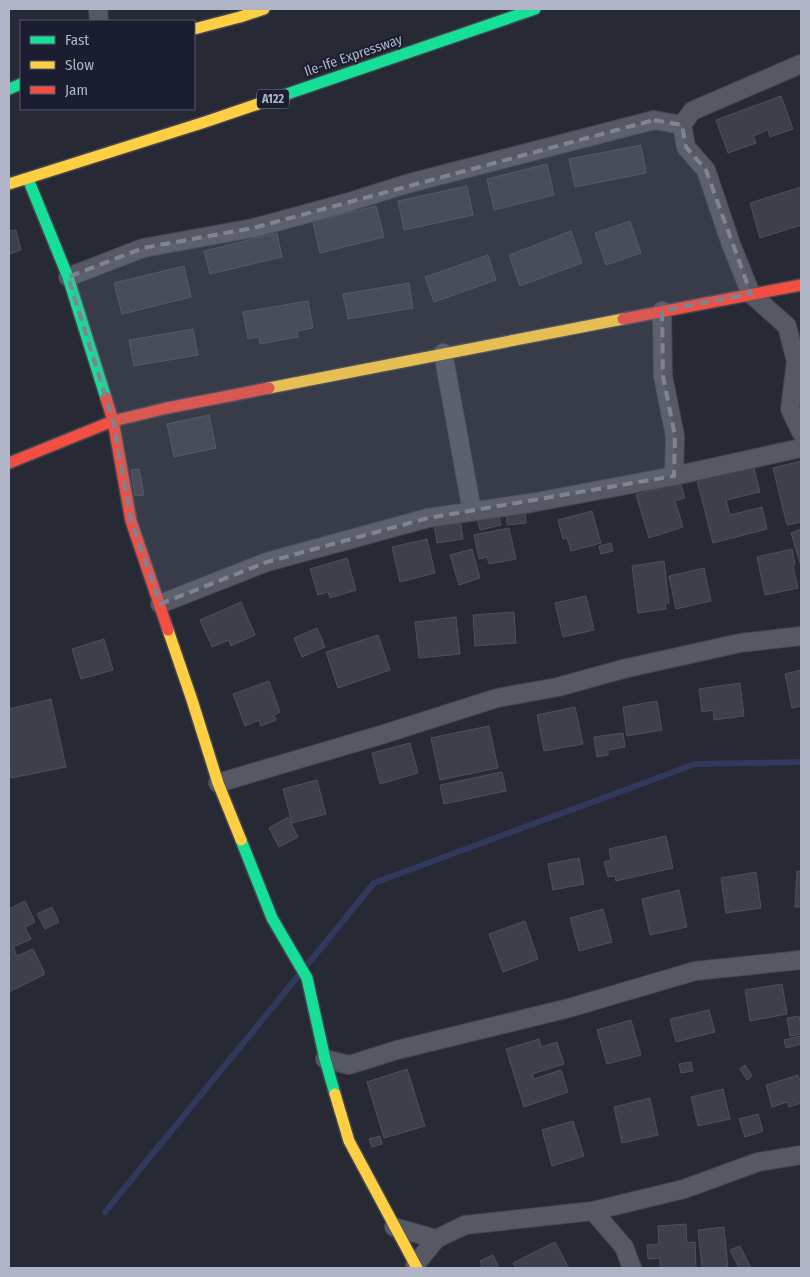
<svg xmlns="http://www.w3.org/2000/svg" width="810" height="1277" font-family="'Fira Sans Condensed',sans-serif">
<rect width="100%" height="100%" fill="#272a35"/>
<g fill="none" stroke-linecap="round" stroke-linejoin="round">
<path stroke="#31395d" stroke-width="6" d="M307 965 374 883 695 764 801 762
M105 1212 299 975"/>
</g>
<path fill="#3d3f4b" stroke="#4e515d" d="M781 96 793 129 770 137 768 130 753 136 756 143 728 153 716 120Z
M641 145 646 173 575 187 569 159Z
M547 164 554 195 494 210 487 179Z
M467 186 473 215 404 230 398 201Z
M801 187V225L760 238 750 203Z
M376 206 384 237 320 253 313 222Z
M630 221 641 253 606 265 595 233Z
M16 230 21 250 9 254V231Z
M571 231 582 263 520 286 509 255Z
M277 233 282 257 210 274 204 251Z
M488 255 496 280 434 302 425 277Z
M184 266 191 297 122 314 114 283Z
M409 283 413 308 348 319 343 294Z
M308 301 313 328 297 331 298 337 260 344 259 337 248 339 243 312Z
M193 329 198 355 134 366 129 340Z
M209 415 216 448 174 457 167 424Z
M801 461V522L787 525 773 468Z
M753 465 760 492 726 500 730 515 762 507 767 529 713 543 697 480Z
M139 469 144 495 135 496 131 470Z
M680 481 685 498 675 501 683 527 649 538 636 495Z
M498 510 501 525 480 530 476 515Z
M525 511 526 523 507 525 506 512Z
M592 511 601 543 571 551 567 538 563 539 558 520Z
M460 519 463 539 437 543 434 523Z
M509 528 516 559 489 564 487 557 479 559 474 535Z
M801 529V566L791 533Z
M427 539 435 573 400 582 392 547Z
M611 543 613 551 601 554 599 546Z
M472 549 480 578 459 585 450 555Z
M792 549 795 565 793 566 798 588 765 595 757 557Z
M347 558 356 590 330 598 328 592 318 595 310 569Z
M664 561 669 603 665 604 666 609 638 613 632 566Z
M704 568 711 601 676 609 669 576Z
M586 596 594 630 563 637 555 603Z
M241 602 255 635 231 646 229 640 212 647 200 620Z
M514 612 516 643 475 646 473 615Z
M456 617 460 654 419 658 415 622Z
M317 628 325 647 302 657 294 638Z
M378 635 390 670 338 688 326 652Z
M104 639 113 670 81 679 72 649Z
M801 670V706L792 708 785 674Z
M269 681 280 712 274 715 276 720 261 726 259 720 245 726 233 694Z
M740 683 744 716 714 720 713 710 702 712 699 689Z
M51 699 66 767 11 778 9 766V709Z
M657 701 662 730 627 736 623 707Z
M575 707 583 744 544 751 537 715Z
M489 726 498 768 440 780 431 738Z
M623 733 625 747 608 750V755L597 757 594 737Z
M410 743 418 773 380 784 372 753Z
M502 772 506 791 444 804 440 785Z
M317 780 326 814 292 823 283 789Z
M288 817 298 837 279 847 269 828Z
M666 836 673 868 616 881 615 876 608 877 604 862 611 860 609 849Z
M579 858 584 884 553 890 548 864Z
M797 871 801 872V907H795Z
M756 872 761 908 726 913 721 878Z
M679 890 687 927 650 935 642 899Z
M25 901 35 922 25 927 31 939 13 947 17 956 33 949 45 974 9 992V909Z
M52 907 59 922 45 929 37 914Z
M603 909 612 942 579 951 570 918Z
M525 921 538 959 503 972 489 934Z
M782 984 787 1014 750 1021 745 990Z
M709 1010 715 1032 676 1042 670 1019Z
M799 1016 801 1027V1034L790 1036 787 1018Z
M631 1020 641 1055 607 1064 597 1030Z
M800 1036 801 1044 786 1048 784 1040Z
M539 1039 541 1047 557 1042 564 1064 532 1074 534 1079 561 1070 568 1092 524 1107 506 1049Z
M691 1062 693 1071 681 1073 679 1064Z
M745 1065 752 1076 747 1080 740 1069Z
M407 1069 425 1126 384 1138 367 1082Z
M798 1075 801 1084V1103L789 1107 787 1102 772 1107 766 1085Z
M723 1089 730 1119 698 1126 691 1097Z
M650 1098 658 1135 622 1143 614 1107Z
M758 1114 763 1131 745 1137 739 1119Z
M573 1121 584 1156 552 1166 542 1130Z
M380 1136 382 1144 372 1147 369 1139Z
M686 1224 687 1243 695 1242 696 1268H660V1258L648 1259 647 1245 659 1244 658 1226Z
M724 1227 728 1268H702L698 1230Z
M555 1242 569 1268H516L513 1263Z
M740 1246 751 1268H739L730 1250Z
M493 1255 499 1268H477L482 1266 480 1261Z"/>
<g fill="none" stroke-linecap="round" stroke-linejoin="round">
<g stroke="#43474f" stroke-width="20">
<path id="street" d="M98 9 99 21
M682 125 686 147 706 170 731 244 751 294 787 326 796 361 790 409 801 432
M68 277 143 248 253 228 346 203 406 184 654 120 682 125 692 111 801 64
M662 311 663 376 675 436 674 476
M443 353 472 511
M160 604 267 562 428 518 531 503 674 476 801 448
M218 783 384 734 497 698 558 687 623 669 740 643 801 636
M325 1059 349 1065 397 1050 569 1008 695 971 801 960
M593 1211 624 1247 632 1268
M394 1227 436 1239
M415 1265 436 1239 465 1225 593 1211 684 1189 758 1162 801 1155"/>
</g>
<g stroke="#444752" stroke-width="14">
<path id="fast" d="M9 89 21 84
M258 104 535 9
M28 179 68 277 106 398
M241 840 272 918 307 978 325 1059 335 1094"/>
</g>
<g stroke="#444752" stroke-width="14">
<path id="slow" d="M194 29 240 17 264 9
M9 184 205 122 258 104
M269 388 623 319
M168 630 192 700 218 783 241 840
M335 1094 349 1141 417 1268"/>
</g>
<g stroke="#444752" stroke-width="14">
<path id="jam" d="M623 319 801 285
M106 398 113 421 131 521 168 630
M9 463 113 421 167 408 269 388"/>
</g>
<use href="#street" stroke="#565863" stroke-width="18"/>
<use href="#fast" stroke="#16e098" stroke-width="11"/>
<use href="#slow" stroke="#ffcf43" stroke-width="11"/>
<use href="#jam" stroke="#f24e42" stroke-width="11"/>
</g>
<path fill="#7f8494" fill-opacity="0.2" stroke="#7f8494" stroke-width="4" stroke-dasharray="10 6" stroke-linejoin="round" d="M654 120 682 125 686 147 706 170 751 294 662 311 663 376 675 436 674 476 428 518 267 562 160 604 131 521 113 421 68 277 143 248 253 228Z"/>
<g text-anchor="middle" stroke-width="4" stroke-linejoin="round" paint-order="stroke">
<rect fill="#1a1e30" stroke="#82879a" stroke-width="1" x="257" y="89.5" width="32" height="19" rx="4"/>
<g font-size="12" font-weight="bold" fill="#afb4c7">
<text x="273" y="103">A122</text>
</g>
<g font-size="14" fill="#afb4c7" stroke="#1a1e30">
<text transform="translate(353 55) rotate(-19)" y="5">Ile-Ife Expressway</text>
</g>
</g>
<rect width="810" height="1277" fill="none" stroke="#afb4c7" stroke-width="20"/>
<rect x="20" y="20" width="175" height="90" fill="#1a1e30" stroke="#565a6c"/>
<rect x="30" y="36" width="25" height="8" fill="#16e098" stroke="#565a6c"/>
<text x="65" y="45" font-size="15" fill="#afb4c7">Fast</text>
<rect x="30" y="61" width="25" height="8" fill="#ffcf43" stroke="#565a6c"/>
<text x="65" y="70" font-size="15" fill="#afb4c7">Slow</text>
<rect x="30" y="86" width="25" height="8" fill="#f24e42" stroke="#565a6c"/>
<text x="65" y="95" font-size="15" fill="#afb4c7">Jam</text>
</svg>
